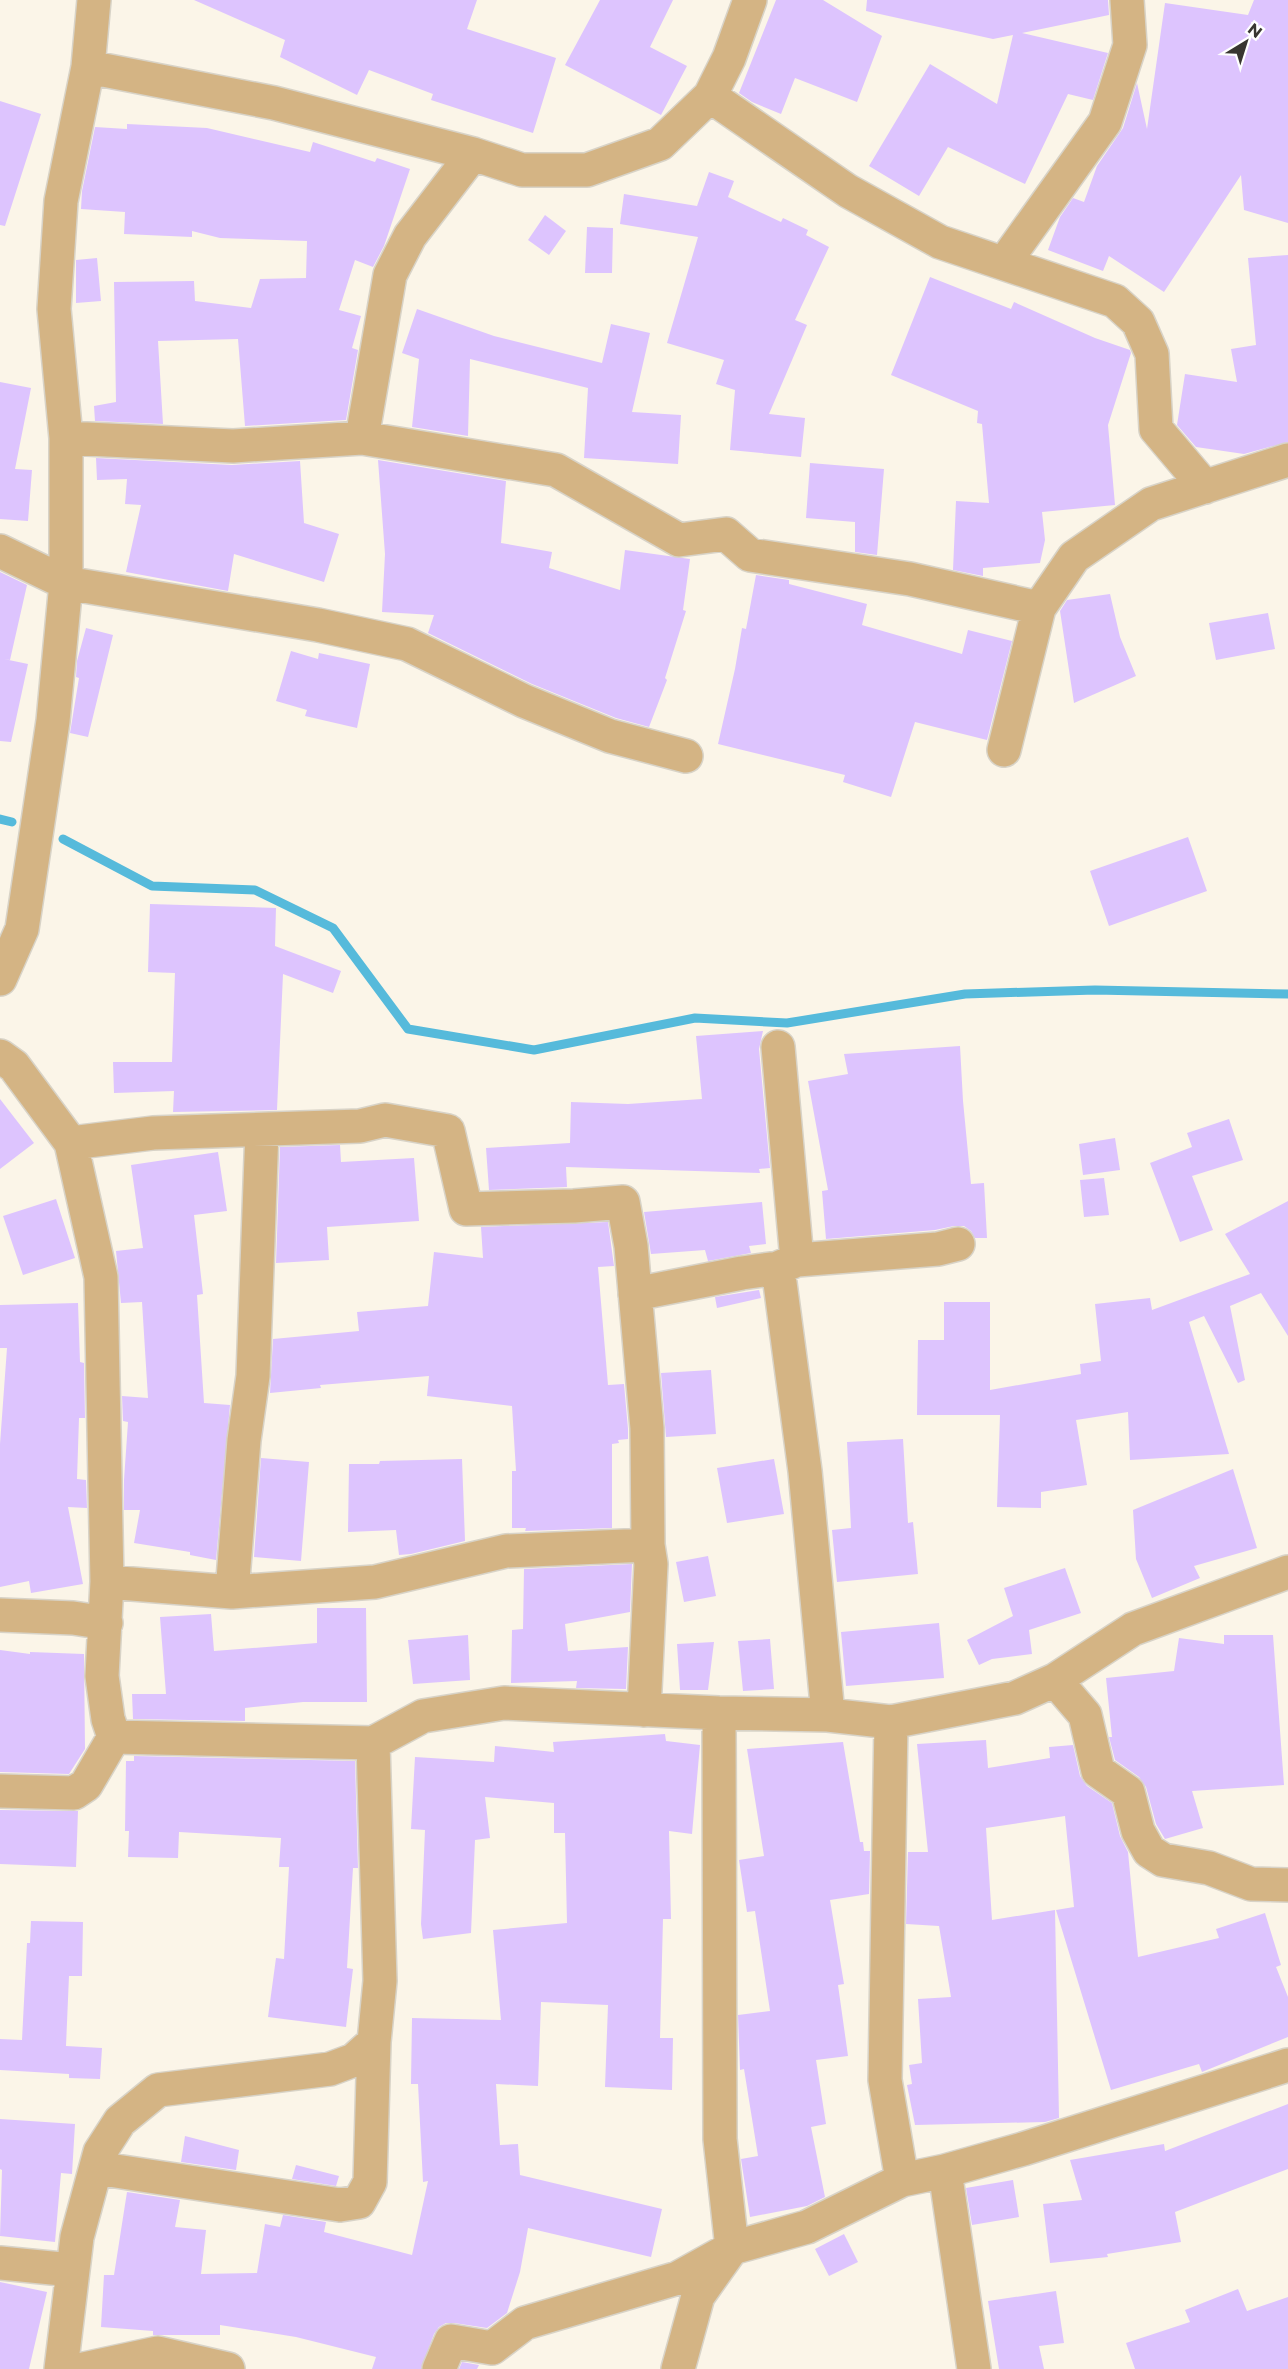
<svg xmlns="http://www.w3.org/2000/svg" width="1288" height="2369" font-family="Montserrat,sans-serif">
<rect width="100%" height="100%" fill="#fbf5e8"/>
<g fill="none" stroke-linecap="round" stroke-linejoin="round">
<path stroke="#56badb" stroke-width="9" d="M0 819 12 822
M63 839 152 886 255 890 333 928 408 1029 534 1050 695 1018 787 1023 965 994 1095 990 1288 994"/>
</g>
<path fill="#ddc4fe" d="M194 0H477L467 29 556 58 533 133 431 100 433 94 369 70 357 95 280 57 285 40Z
M600 0H673L650 47 687 66 661 115 565 65Z
M776 0H823L882 36 857 102 795 78 781 114 752 102 739 93Z
M867 0H1108L1109 15 1022 33 1108 53 1093 100 1068 94 1025 184 948 147 919 196 869 166 930 64 997 104 1013 35 993 39 866 11Z
M1254 0H1288V223L1244 210 1241 175 1164 292 1109 256 1103 271 1048 250 1060 217 1073 198 1084 202 1097 166 1123 128 1137 83 1147 129 1165 3 1248 15Z
M0 101 41 114 5 226 0 225Z
M127 124 207 128 310 152 313 142 375 162 377 158 410 169 384 246 373 267 355 260 339 310 361 316 352 348 358 350 346 420 245 426 238 339 158 341 163 424 95 421 94 406 116 402 114 282 194 281 195 301 251 308 260 279 306 278 307 241 220 238 192 231V237L124 234 125 212 81 209 82 191 95 127 127 129Z
M709 172 734 181 728 197 781 222 783 218 808 230 806 235 829 247 795 320 807 325 769 414 805 418 801 457 730 450 735 390 716 384 724 360 667 343 698 237 620 224 624 194 697 206Z
M545 215 566 231 549 255 528 240Z
M587 227 613 228 612 273H585Z
M1288 255V442L1244 454 1196 447 1177 425 1185 374 1237 382 1231 349 1256 345 1248 258Z
M97 258 101 301 76 303V260Z
M930 277 1011 309 1014 302 1095 338 1130 350 1131 353 1108 425 1115 505 1042 512 1045 540 1040 563 983 568V576L953 570 956 501 989 503 982 424 977 423 978 411 891 375Z
M417 309 494 336 602 363 611 324 650 333 632 412 681 415 678 464 584 458 588 388 470 359 468 436 412 427 419 359 402 353Z
M0 382 31 388 15 469 32 470 28 521 0 519Z
M96 458 232 465 300 461 304 523 339 534 324 582 234 554 228 591 126 572 141 505 125 504 127 479 97 480Z
M378 460 506 481 501 543 552 552 549 568 620 590 625 550 690 559 683 610 686 611 665 678 667 680 649 727 616 718 532 684 428 633 434 615 382 612 385 554Z
M810 463 884 469 877 555 855 552V522L806 518Z
M0 572 27 585 10 660 4 659 28 664 11 742 0 741Z
M756 575 789 580V584L867 604 862 625 962 654 968 630 1012 641 987 740 915 722 891 797 843 782 845 775 718 744 735 669 742 628 746 629Z
M1110 594 1120 637 1136 676 1074 703 1060 611 1067 600Z
M1268 613 1275 649 1216 660 1209 623Z
M86 628 113 635 88 737 70 733 79 678 76 677 77 661Z
M291 651 318 659 319 653 370 664 357 728 305 716 307 710 276 701Z
M1188 837 1207 891 1109 926 1090 871Z
M150 904 276 908 275 946 341 971 333 993 283 974 277 1110 173 1112 174 1091 114 1093 113 1062H172L175 973 148 972Z
M763 1031 759 1049 770 1168 759 1169 760 1173 566 1167 567 1187 489 1190 486 1148 570 1143 571 1102 628 1104 702 1099 696 1036Z
M960 1046 963 1101 971 1184 984 1183 987 1238H975L971 1231 964 1226H954L935 1230 826 1239 822 1191 828 1190 808 1081 848 1074 844 1054Z
M0 1099 34 1143 0 1169Z
M1229 1119 1243 1160 1192 1176 1213 1230 1180 1242 1150 1163 1192 1147 1187 1133Z
M1115 1138 1120 1170 1083 1175 1079 1144Z
M340 1145 341 1162 414 1158 419 1221 327 1227 329 1260 276 1263 280 1147Z
M218 1152 227 1211 194 1215 203 1294 197 1295 204 1403 230 1405 216 1560 190 1555V1552L134 1543 140 1510H124V1480L128 1422 123 1421 122 1396 148 1398 142 1302 121 1303 116 1251 143 1248 131 1165Z
M1104 1178 1109 1215 1084 1217 1080 1180Z
M56 1199 75 1258 23 1275 3 1216Z
M1288 1201V1336L1261 1293 1230 1306 1245 1380 1238 1383 1204 1316 1189 1322 1229 1454 1130 1460 1128 1412 1076 1420 1087 1485 1041 1492V1508L997 1507 1000 1415H917L918 1340H944V1302H990V1390L1081 1374 1080 1364 1101 1361 1095 1304 1150 1298 1152 1310 1250 1274 1225 1234Z
M762 1202 766 1244 749 1246 751 1253 708 1261 705 1250 651 1254 644 1212Z
M608 1222 614 1266 598 1267 608 1385 624 1384 628 1429V1439L618 1440 619 1443 612 1444V1528L525 1531 526 1528H512V1471H516L512 1406 427 1396 429 1376 320 1385 321 1388 270 1393 273 1339 359 1331 357 1312 428 1306 434 1252 483 1258 481 1227Z
M759 1290 761 1298 717 1308 715 1297Z
M78 1303 80 1362 84 1363 85 1418H79L77 1479 86 1480 87 1508 68 1507 83 1584 31 1593 29 1581 0 1587V1444L7 1348H0V1305Z
M711 1370 716 1434 666 1437 661 1373Z
M903 1439 908 1523 913 1522 918 1574 837 1582 832 1530 851 1528 847 1442Z
M261 1458 309 1462 301 1561 254 1557Z
M462 1459 465 1541 411 1554 399 1555 396 1530 348 1532 349 1464H379L380 1461Z
M774 1459 784 1514 727 1523 717 1468Z
M1233 1469 1257 1548 1194 1566 1200 1578 1152 1598 1136 1559 1133 1510Z
M708 1556 716 1596 684 1602 676 1562Z
M632 1564 630 1612 565 1624 568 1651 628 1647 626 1689 576 1688 577 1681 511 1683 512 1630 523 1629 524 1569Z
M1065 1568 1081 1613 1029 1630 1032 1654 992 1659 979 1665 967 1640 1013 1616 1004 1588Z
M317 1608H366L367 1702H303L245 1708V1721L133 1719 132 1694H166L160 1617 211 1614 214 1651 317 1643Z
M939 1623 944 1678 846 1686 841 1632Z
M468 1635 470 1680 413 1684 408 1640Z
M1224 1635H1273L1284 1785 1192 1791 1203 1828 1165 1839 1156 1824 1146 1787 1139 1777 1115 1760 1109 1737H1112L1106 1678 1174 1671 1179 1638 1224 1644Z
M770 1639 774 1689 743 1691 738 1641Z
M714 1642 708 1690H680L677 1644Z
M0 1650 30 1654V1652L84 1654 85 1749 69 1774 0 1772Z
M665 1734 666 1741 700 1745 692 1834 669 1831 671 1919H663L660 2038H673L672 2090 605 2087 608 2005 541 2002 538 2086 496 2084 500 2145 518 2144 520 2175 662 2209 651 2257 528 2228 520 2272 507 2313 487 2328 454 2323H446L439 2327 434 2334 421 2369H372L376 2357 296 2337 220 2325V2335H153V2331L101 2327 104 2275H114L127 2192 180 2200 175 2227 206 2230 201 2274 257 2273 265 2224 280 2227 283 2215 326 2222 324 2232 412 2255 428 2181 423 2182 418 2084H411L412 2018 501 2020 493 1930 567 1923 565 1833H554V1803L485 1797 490 1838 475 1840 471 1933 423 1939 421 1924 425 1830 411 1829 415 1757 494 1762 495 1746 554 1752 553 1742Z
M986 1740 988 1768 1050 1758 1049 1747 1073 1745 1080 1776 1087 1786 1112 1803 1120 1836 1128 1852 1138 1957 1219 1938 1216 1929 1265 1913 1281 1965 1276 1967 1288 1997V2037L1202 2072 1199 2064 1111 2090 1056 1910 1074 1907 1065 1816 986 1828 992 1920 1055 1910 1059 2118 1045 2122 915 2125 907 2085 912 2084 909 2065 922 2063 918 1999 951 1997 939 1926 906 1924 908 1852H928L917 1744Z
M843 1742 860 1842H863L864 1851H870L869 1894 830 1900 844 1984 838 1985 848 2056 816 2060 826 2124 811 2127 825 2197 807 2206 750 2217 741 2159 758 2156 744 2069 740 2070 738 2015 770 2011 755 1911 747 1912 739 1860 764 1856 747 1749Z
M134 1756 355 1761 358 1868H353L347 1968 353 1969 346 2027 268 2017 276 1958 284 1959 289 1867H279L281 1838 179 1832 178 1858 128 1857 129 1831H125L126 1761H134Z
M0 1810 78 1811 76 1867 0 1864Z
M31 1921 83 1922 82 1976H69L66 2046 102 2048 100 2079 69 2078V2074L0 2070V2039L22 2040 27 1943H30Z
M1288 2104V2169L1175 2212 1181 2242 1107 2254 1108 2257 1050 2263 1043 2204 1082 2200 1070 2160 1164 2144 1165 2151Z
M0 2119 75 2124 72 2174 61 2173 55 2242 0 2236 2 2170 0 2169Z
M185 2136 239 2150 236 2170 181 2162Z
M296 2165 339 2176 336 2186 292 2179Z
M1013 2180 1019 2217 972 2225 966 2188Z
M844 2234 858 2262 829 2276 815 2249Z
M0 2282 47 2292 29 2369H0Z
M1238 2289 1247 2311 1288 2297V2369H1135L1126 2343 1190 2322 1185 2310Z
M1056 2291 1064 2343 1039 2346 1044 2369H999L988 2301Z
M462 2362 479 2365 477 2369H459Z"/>
<g fill="none" stroke-linecap="round" stroke-linejoin="round">
<g stroke="#d8d3c7" stroke-width="36">
<path id="minor" d="M88 67 274 103 473 154 522 170H587L660 144 710 96 729 58 750 0
M710 96 848 191 940 242 1115 301 1138 322 1152 354 1156 429 1205 487
M1004 263 1105 122 1130 45 1127 0
M66 438 233 446 362 438 556 470 679 540 726 534 750 555 910 579 1039 608
M362 438 390 275 410 236 473 154
M0 551 66 583 318 625 407 644 524 701 610 736 686 756
M1004 750 1039 608 1074 557 1151 504 1288 460
M0 979 22 929 53 721 66 583V438L54 309 61 201 88 67 94 0
M778 1047 797 1260
M0 1056 14 1066 71 1143 101 1277 107 1582 102 1676 108 1719 114 1737 373 1743 380 1981 374 2042 354 2060 330 2069 158 2090 120 2121 100 2152 77 2237 61 2369
M71 1143 153 1133 360 1126 385 1120 448 1131 466 1209 574 1206 623 1202 631 1246 647 1428 648 1545 651 1564 644 1710
M778 1268 805 1471 828 1715
M635 1294 742 1273 778 1268 797 1260 938 1249 958 1244
M107 1582 232 1592 375 1582 506 1551 648 1545
M232 1592 244 1440 253 1376 262 1130
M0 1615 73 1618 106 1623
M1055 1680 1085 1715 1098 1771 1128 1792 1138 1831 1149 1851 1163 1860 1209 1868 1251 1884 1288 1885
M891 1722 885 2080 902 2180
M373 1743 423 1716 504 1703 719 1713 828 1715 891 1722 1015 1698 1055 1680 1133 1629 1288 1572
M0 1791 74 1793 86 1785 114 1737
M96 2168 340 2205 359 2202 370 2182 374 2042
M945 2171 974 2369
M0 2263 72 2270
M84 2369 158 2353 228 2369
M439 2369 451 2341 492 2348 525 2323 678 2278 732 2248 807 2227 902 2180 945 2171 1023 2149 1288 2065
M678 2369 698 2296 732 2248 720 2139 719 1713"/>
</g>
<use href="#minor" stroke="#d4b484" stroke-width="33"/>
</g>
<g transform="translate(1246 42) rotate(38)" stroke="#ffffff" stroke-width="4.5" paint-order="stroke">
<path d="M0-4.5L10 22L0 15L-10 22Z" fill="#383631"/>
<text y="-9" font-size="16" font-weight="bold" text-anchor="middle" fill="#383631">N</text>
</g>
</svg>
